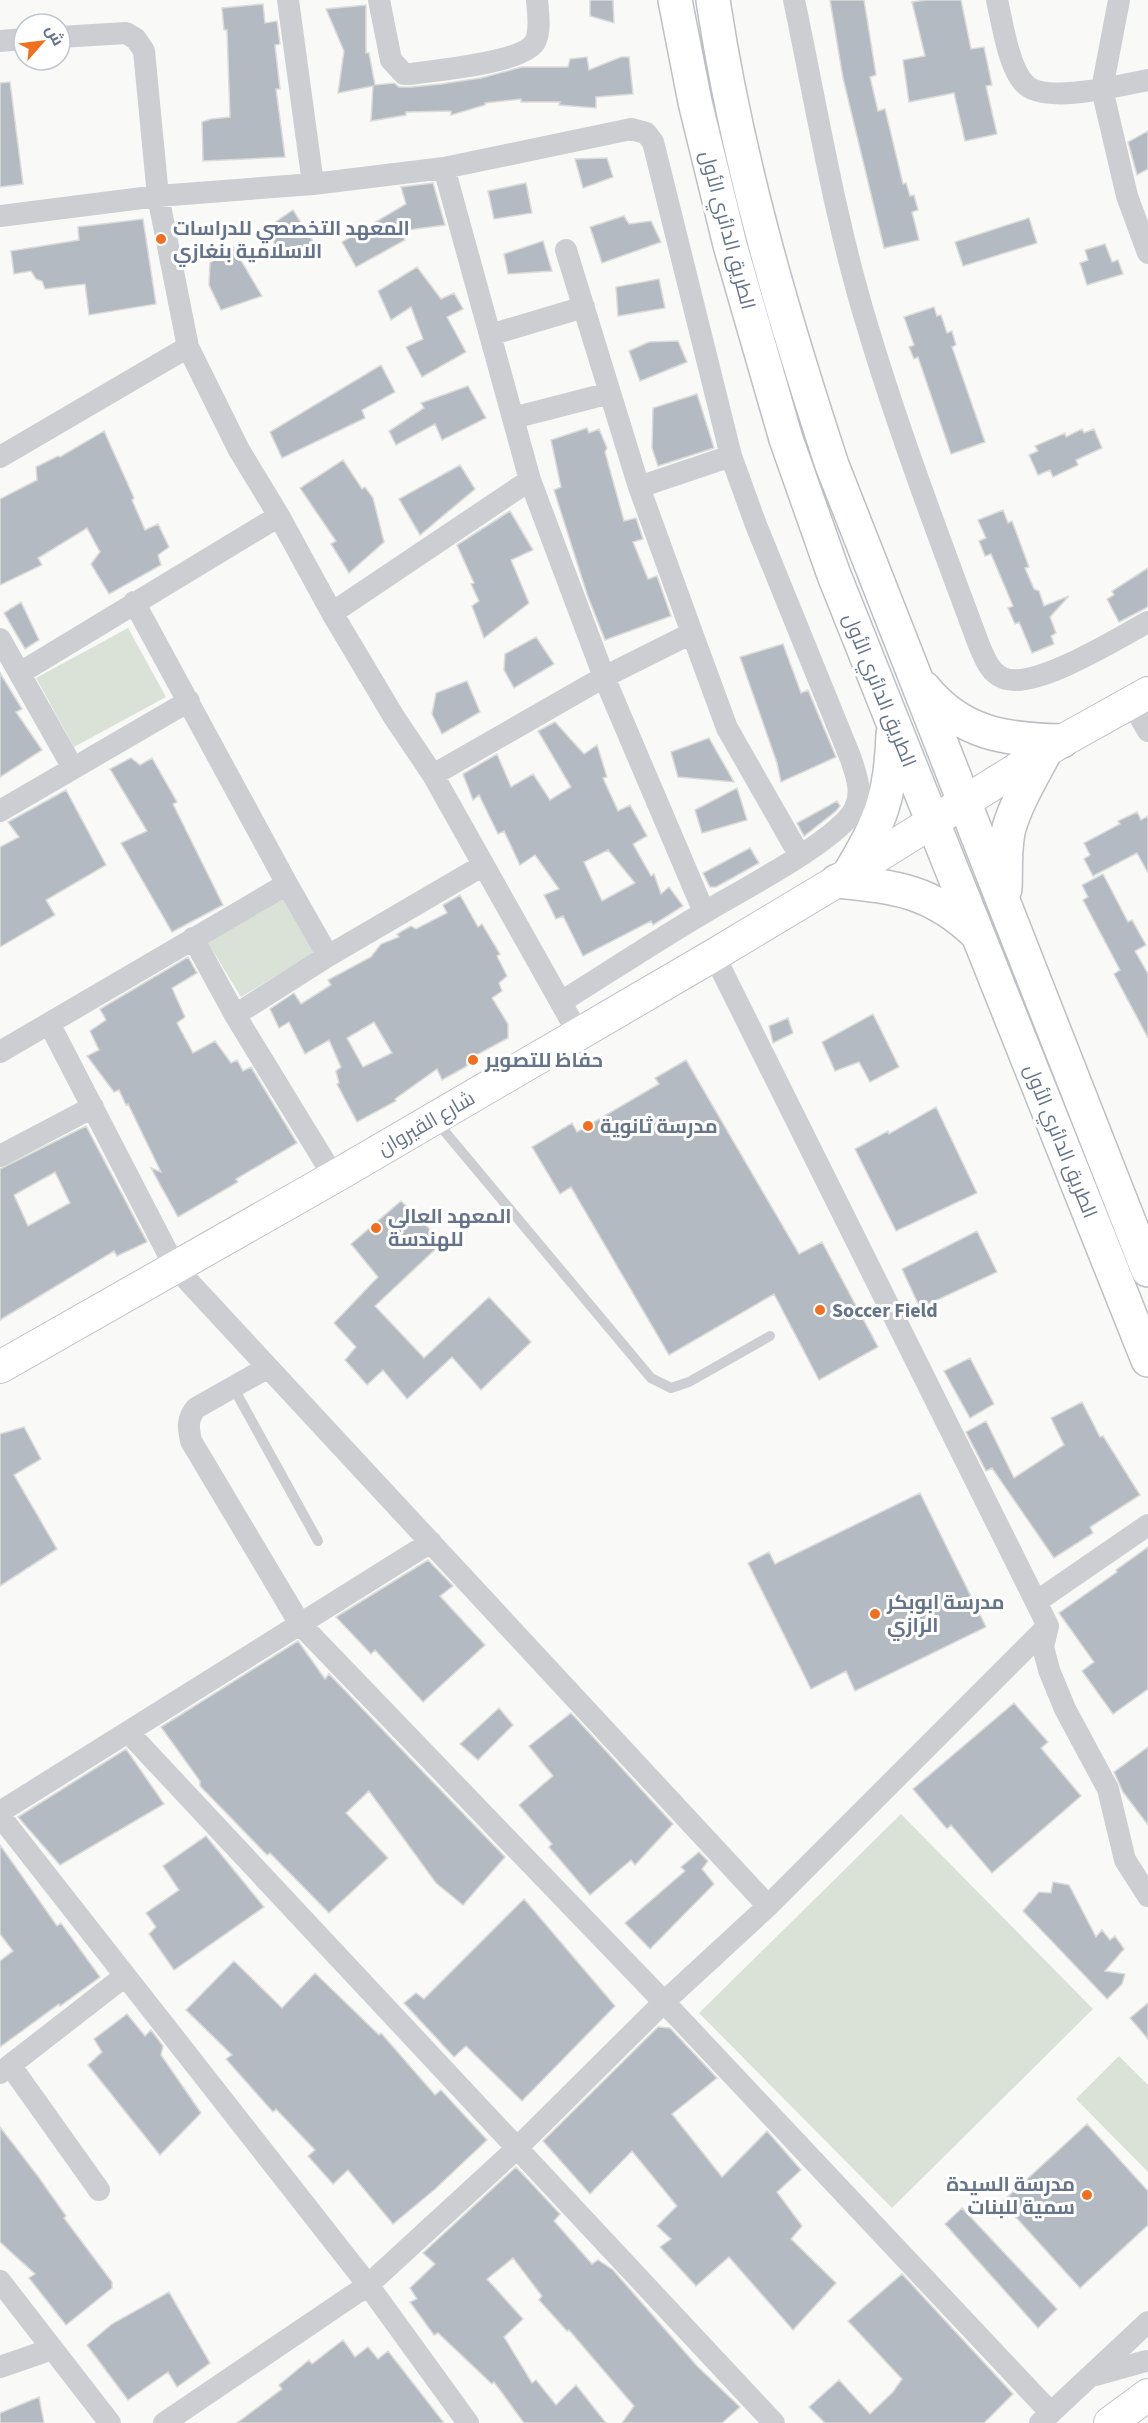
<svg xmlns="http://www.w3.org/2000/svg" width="1148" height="2423" font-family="'Source Sans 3',Cairo,sans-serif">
<rect width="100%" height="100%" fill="#f9f9f7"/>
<path fill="#dae2d7" d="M128 628 166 697 74 747 36 678Z
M283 897 316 952 241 997 208 943Z
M901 1814 1093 2009 892 2208 699 2013Z
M1119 2056 1148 2085V2172L1076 2099Z"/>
<path fill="#b4bac1" stroke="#dbdbd9" stroke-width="1.5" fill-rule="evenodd" d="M590 0H613L614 23 590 16Z
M830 0H864L876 75 870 77 878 111 885 109 903 184 906 183 910 196 914 195 918 210 912 212 919 240 884 248 843 78Z
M926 0H961L971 49 984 47 992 85 986 86 997 134 965 141 954 93 909 102 903 60 925 56 912 2Z
M263 4 265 23 277 21 280 44 275 45 280 89H276L285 157 203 161 202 122 211 119 230 117 227 30H224L222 8Z
M366 5V53H369L375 85 394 83 399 87H411L441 84 481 78 522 67H568L570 59 587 57 589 70 621 57H629L633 94 596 97V108L559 105 560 102H521V99L485 103V105L451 115V111L406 112V115L371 121 373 86 338 93 344 51 326 9Z
M10 82 23 184 0 187V83Z
M1148 131V169L1137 175 1128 142Z
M607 158 613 177 583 188 575 159Z
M433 183 445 225 400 231 405 240 356 267 342 242 406 204 401 187Z
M526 183 532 213 494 219 488 191Z
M293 210 314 243 280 258 268 227Z
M624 216 629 224 651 221 661 242 602 263 590 227Z
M1029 218 1037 243 963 266 955 242Z
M143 219 156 304 89 315 85 284 45 289 42 281 36 279 31 271 14 274 11 251 79 240 78 227Z
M543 241 552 271 508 274 504 254Z
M1105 244 1112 262 1118 260 1123 274 1087 285 1080 263 1088 260 1085 250Z
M233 247 262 296 221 310 209 285 210 263Z
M417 267 441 299 454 293 463 309 447 317 466 352 422 377 406 347 423 339 411 307 391 320 378 291Z
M659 279 665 308 618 316 616 287Z
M934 307 937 316 941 315 947 333 952 331 956 345 952 347 985 442 951 454 918 357 914 359 909 347 914 345 904 317Z
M678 341 687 362 640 381 629 351 649 342Z
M381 365 395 392 362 410 365 418 282 458 270 432Z
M468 386 486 418 442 440 435 424 396 445 389 431 424 408 421 403Z
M697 394 714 448 658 466 652 448 653 408Z
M587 428 589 433 599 429 607 448 605 452 624 521 636 518 643 539 633 542 648 579 657 576 671 616 605 640 587 594 554 490 561 487 551 440Z
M1082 429 1084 433 1094 429 1102 448 1076 460 1078 465 1053 477 1050 470 1038 475 1029 455 1038 451 1035 446 1065 433 1066 437Z
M104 431 134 498 132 500 145 530 158 524 169 547 158 555 161 565 109 594 91 564 100 552 87 528 38 558 42 565 0 585V499L37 480 36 467 58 456 60 457Z
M343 460 362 489 365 487 373 498 384 542 349 573 331 544 336 541 300 488Z
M460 465 475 489 420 535 399 499Z
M1003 510 1008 523 1012 521 1029 567 1025 568 1034 589 1039 591 1044 606 1069 596 1050 617 1056 633 1051 636 1054 644 1032 653 1019 622 1015 624 1008 608 1013 606 991 554 985 556 979 541 986 538 978 520Z
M510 511 533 550 511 560 529 603 484 638 472 606 479 601 471 584 474 583 457 545Z
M1148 568V607L1119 622 1107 599 1114 595 1112 591Z
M21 602 39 640 25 649 4 613Z
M536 637 554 664 514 688 504 670 505 654Z
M783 644 801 693 808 690 836 757 781 782 777 763 740 657Z
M0 673 22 709 16 712 42 750 0 777Z
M467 681 480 712 442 734 432 714 436 693Z
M555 722 584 754 597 745 607 777 603 778 618 811 630 805 647 836 633 844 651 876 654 874 661 894 669 887 683 906 653 925 651 921 583 956 563 916 556 919 544 895 559 889 535 855 520 865 504 831 498 834 479 795 473 800 463 774 497 754 511 787 533 774 550 800 571 787 538 731ZM608 850 635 883 602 901 584 862Z
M709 738 734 782 678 777 671 752Z
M131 758 140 765 152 758 177 802 173 804 223 905 172 932 121 843 147 831 110 769Z
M737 788 747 820 702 833 695 810Z
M66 790 106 865 46 900 55 915 0 947V847L19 837 8 822Z
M837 801 840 806 836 811 804 836 797 823Z
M1137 812 1141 820 1148 816V873L1137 853 1093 876 1084 859 1090 855 1084 843 1120 824 1118 821Z
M750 848 759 863 716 887H710L703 873Z
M1103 874 1128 922 1132 920 1146 945 1135 951 1148 974V1038L1114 974 1120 970 1083 900 1088 897 1082 885Z
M460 895 478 927 482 924 500 954 497 956 507 976 499 983 502 991 492 998 508 1024V1038L467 1060V1066L442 1080 437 1069 395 1099 396 1101 357 1122 337 1084 339 1083 336 1071 341 1067 329 1040 305 1054 289 1022 279 1028 270 1009 294 993 301 1004 331 985 328 980 371 957 381 944 399 937 397 934 411 926 416 929 447 913 443 905ZM374 1022 392 1053 363 1067 347 1038Z
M188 957 197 973 172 988 185 1017 177 1023 193 1053 215 1041 231 1063 237 1060 243 1071 251 1067 297 1143 236 1179 238 1182 178 1217 151 1168 161 1172 128 1104 126 1105 119 1090 114 1092 87 1056 99 1050 90 1031 106 1020 100 1009Z
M873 1014 899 1067 870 1082 859 1062 835 1071 822 1042Z
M788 1018 793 1033 773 1043 769 1026Z
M686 1060 799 1254 822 1242 878 1347 819 1380 774 1294 669 1355 571 1187 560 1194 532 1147 572 1123 577 1132 659 1084 655 1078Z
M936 1107 977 1193 896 1231 855 1149 888 1131 889 1134Z
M86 1126 147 1242 117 1256 114 1251 0 1320V1169ZM55 1172 70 1203 28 1226 14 1195Z
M401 1201 443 1242 375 1306 424 1358 489 1297 531 1342 481 1390 452 1357 407 1399 383 1370 367 1385 345 1360 356 1347 334 1323 378 1277 351 1244Z
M977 1231 997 1272 920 1308 902 1269Z
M970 1358 994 1404 970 1418 944 1371Z
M1082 1402 1100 1437 1103 1436 1140 1495 1090 1527 1093 1533 1054 1558 992 1468 986 1471 966 1432 986 1421 1014 1478 1064 1445 1051 1418Z
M24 1427 41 1459 14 1475 57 1549 0 1586V1434Z
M920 1493 986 1627 855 1691 846 1671 811 1689 748 1563 769 1552 775 1564Z
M1148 1547V1689L1113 1714 1082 1671 1094 1662 1059 1613 1117 1572 1116 1570Z
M428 1560 453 1586 440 1596 485 1645 423 1702 375 1650 371 1654 336 1617Z
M298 1641 325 1679 329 1674 505 1857 463 1905 436 1883 369 1791 346 1813 388 1858 329 1913 270 1853 267 1855 200 1786V1781L161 1727Z
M1014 1703 1048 1742 1041 1748 1081 1796 992 1873 951 1825 947 1829 913 1789Z
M499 1708 513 1725 478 1760 460 1744Z
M571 1713 673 1824 635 1865 631 1860 590 1895 549 1847 552 1844 519 1805 553 1776 529 1746Z
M1148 1747V1825L1123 1792 1114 1772Z
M126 1749 164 1804 60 1865 18 1817Z
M206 1836 264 1907 174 1970 149 1934 156 1927 146 1913 179 1890 163 1866Z
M0 1845 57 1926 61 1923 100 1977 60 2006 59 2004 0 2047V1961L13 1951 0 1934Z
M699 1852 708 1861 702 1869 714 1884 650 1949 625 1923 685 1871 681 1867Z
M1053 1882 1069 1885 1096 1937 1102 1930 1110 1940 1115 1936 1124 1949 1105 1971 1125 1974 1122 1984 1107 1999 1023 1911 1039 1892 1051 1893Z
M524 1899 615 2006 522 2101 466 2046 454 2057 404 2003 416 1993 424 1999Z
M234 1961 282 2008 315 1973 379 2035 381 2033 435 2095 441 2090 487 2140 434 2190 393 2224 348 2170 333 2184 308 2156 315 2150 276 2109 273 2112 226 2059 232 2055 186 2010Z
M1148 2003V2039L1130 2018Z
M127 2014 145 2036 151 2030 163 2046 161 2055 201 2113 160 2155 88 2065 102 2052 94 2039Z
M658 2027 670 2028 717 2078 672 2114 722 2177 767 2131 801 2170 777 2192 802 2226 791 2239 836 2283 793 2330 729 2257 696 2286 660 2247 671 2239 657 2226 677 2206 632 2151 590 2194 543 2141Z
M1087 2124 1148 2191V2225L1080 2288 1002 2202Z
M0 2127 37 2175 66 2216 64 2218 112 2282V2288L66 2325 29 2278 35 2274 0 2242Z
M516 2167 560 2214 554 2221 592 2264 598 2260 613 2270 697 2366 740 2407 722 2423H622L634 2406 569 2330 567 2331 539 2300 542 2296 513 2258 487 2279 523 2319 504 2337 532 2383 536 2380 556 2405 576 2385 606 2423H524L494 2382 492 2384 438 2333 434 2335 410 2302 417 2299 410 2288 435 2264 423 2253Z
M962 2208 1057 2309 1038 2328 945 2224Z
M902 2274 1013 2394 984 2423H825L809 2407 839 2380 870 2414 893 2392 902 2379 848 2321Z
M169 2292 210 2363 177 2387 168 2372 128 2400 87 2345 112 2324Z
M343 2340 355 2357 368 2347 378 2359 388 2351 444 2423H237L282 2389 279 2385 309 2360 312 2364Z
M39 2397 44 2423H0V2413Z"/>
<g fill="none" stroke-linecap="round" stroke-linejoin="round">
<g stroke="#bdc1c7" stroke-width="34">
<path id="secondary" d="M0 1367 334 1177 714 955 849 874 1062 741 1148 693
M1110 2423 1148 2395"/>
</g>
<g stroke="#bcbfc4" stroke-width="36">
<path id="primary" d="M675 0 695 102 730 245 786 439 834 575 1148 1360
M713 0C737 159 782 313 832 465L1148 1270
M924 688C961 734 1007 740 1062 741
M849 874C881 822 891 795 893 734
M837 881C897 887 932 891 977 934
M1005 889C1006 869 1004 848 1009 828 1017 801 1032 777 1045 752"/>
</g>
<path stroke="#ccced2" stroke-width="10" d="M436 1121 651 1378 671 1388 689 1382 770 1336
M233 1387 318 1541"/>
<path stroke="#ccced2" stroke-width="22" d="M288 0 313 184
M379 0 391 60 404 74H411C436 70 523 63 535 42 541 31 538 12 537 0
M794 0C817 109 835 221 868 328 900 435 940 540 979 645 985 658 989 672 1003 678 1034 691 1118 638 1148 622
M997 0C1002 22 1009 69 1025 84 1045 105 1121 85 1148 80
M1119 0 1102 89 1127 196 1148 253
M60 37 126 33 136 39 144 51 158 196 188 347 239 450 279 516 332 613 394 717 433 775 578 1033
M0 41 24 39
M444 168 530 480 604 677 704 912
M0 216 158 196 313 184 444 168 631 129 646 133 653 142 731 456 756 525 851 759C856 775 863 792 855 808 841 839 738 892 705 912 656 941 609 972 561 1002
M566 250 639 487 692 633
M490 335 584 307
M513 418 610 393
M0 457 188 347
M639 487 731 456
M134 602 287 884 328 956
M332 613 530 480
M0 639 73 768
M20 673 279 516
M1131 702 1148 731
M433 775 604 677 692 633 727 728 800 856
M0 811 189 701
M193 938 235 1015 334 1177
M714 955 1048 1626 1043 1647 1049 1670 1065 1709 1108 1789 1125 1860 1148 1896
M235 1015 328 956 482 866
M50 1025 175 1267 768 1906
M0 1052 287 884
M0 1156 93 1107
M267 1368 196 1408C187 1419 188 1427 191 1441L300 1624 664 2002 1051 2413
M1036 1602 1148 1525
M128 1732 774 2423
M0 1812 431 1542
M0 1816 368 2285 468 2423
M10 2065 99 2190
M0 2073 125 1976
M0 2281 110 2423
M0 2367 52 2349
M1096 2375 1146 2361
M164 2423 368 2285 516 2149 664 2002 768 1906 1048 1626
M1040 2423 1148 2322"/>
<use href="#secondary" stroke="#fff" stroke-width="32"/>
<use href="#primary" stroke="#fff" stroke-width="33"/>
</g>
<g fill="#f1701f" stroke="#fff" stroke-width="2">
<circle cx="161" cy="239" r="6"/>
<circle cx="473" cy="1060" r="6"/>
<circle cx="588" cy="1126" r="6"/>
<circle cx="376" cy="1228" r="6"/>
<circle cx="820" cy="1310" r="6"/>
<circle cx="875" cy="1614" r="6"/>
<circle cx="1087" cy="2195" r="6"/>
</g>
<g text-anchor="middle" stroke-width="6" stroke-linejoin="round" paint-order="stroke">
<g font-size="20" font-weight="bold" fill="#66748a" stroke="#fff" text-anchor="start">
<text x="173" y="235">المعهد التخصصي للدراسات<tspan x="173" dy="23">الاسلامية بنغازي</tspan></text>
<text x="485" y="1067">حفاظ للتصوير</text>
<text x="600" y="1133">مدرسة ثانوية</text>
<text x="388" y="1223">المعهد العالي<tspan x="388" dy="23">للهندسة</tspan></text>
<text x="832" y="1317">Soccer Field</text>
<text x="887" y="1609">مدرسة ابوبكر<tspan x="887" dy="23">الرازي</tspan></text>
<text x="1075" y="2191" text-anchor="end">مدرسة السيدة<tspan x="1075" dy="23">سمية للبنات</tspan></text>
</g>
<g font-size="20" fill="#66748a" stroke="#fff">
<text transform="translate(728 230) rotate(75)" y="7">الطريق الدائري الأول</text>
<text transform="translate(880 690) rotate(68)" y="7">الطريق الدائري الأول</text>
<text transform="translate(426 1123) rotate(-30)" y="7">شارع القيروان</text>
<text transform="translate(1061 1141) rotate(68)" y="7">الطريق الدائري الأول</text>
</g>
</g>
<g transform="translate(42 42) rotate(62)"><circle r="28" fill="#ffffff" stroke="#c2c7d0" stroke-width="1.5"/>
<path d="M0-4.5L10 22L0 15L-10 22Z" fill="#f1701f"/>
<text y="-9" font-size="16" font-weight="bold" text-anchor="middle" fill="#66748a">ش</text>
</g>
</svg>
